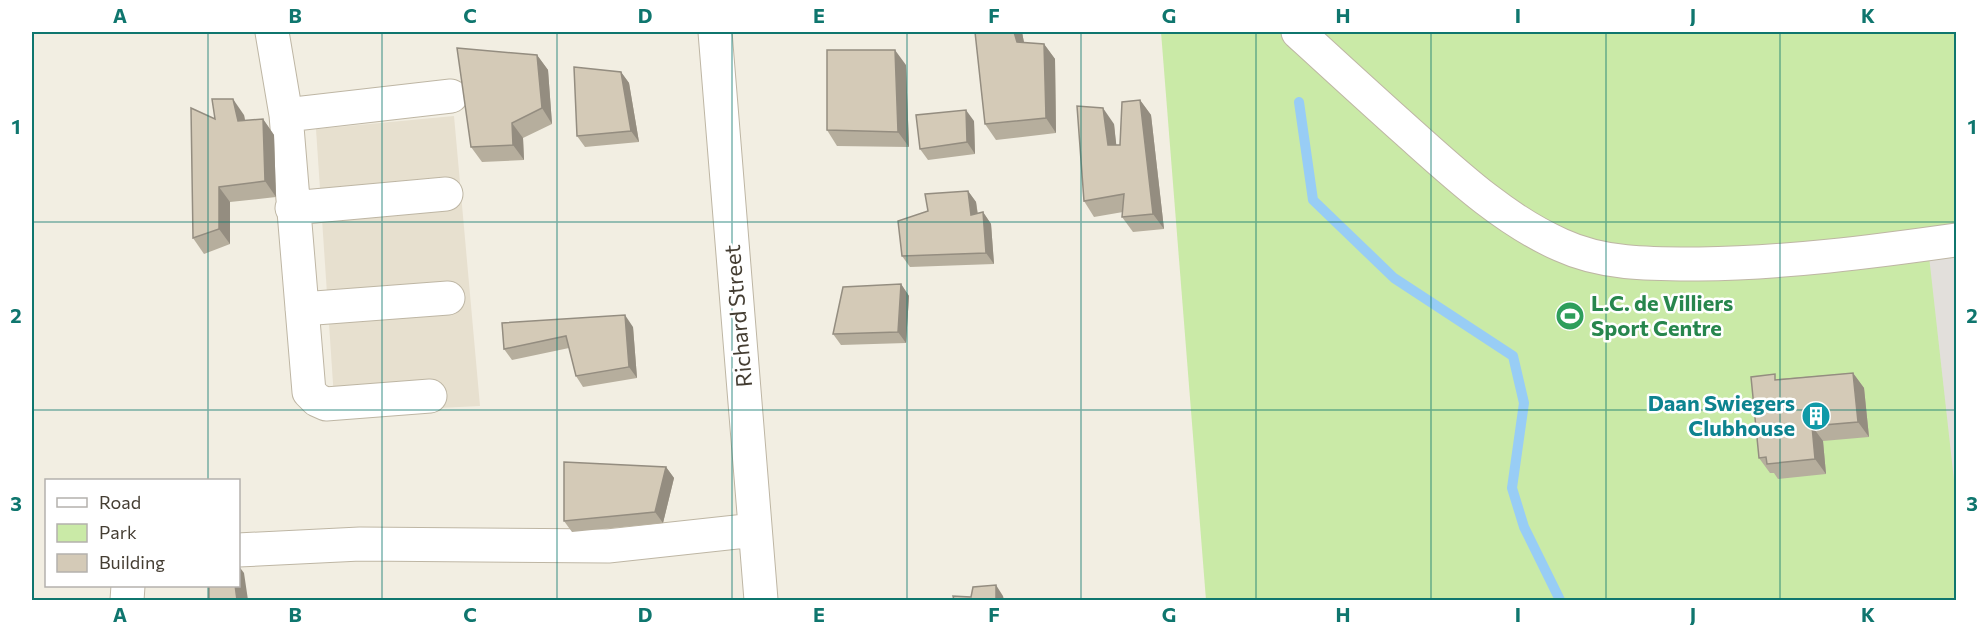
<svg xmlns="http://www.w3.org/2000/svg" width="1988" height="632" font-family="Commissioner,sans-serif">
<rect width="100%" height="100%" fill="#f2eee2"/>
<path fill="#e7e0cf" d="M454 116 480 406 335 413 316 129Z"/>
<path fill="#caeaa7" d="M1161 32H1956V600H1206Z"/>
<path fill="#e2dfdb" d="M1956 253V498L1929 256Z"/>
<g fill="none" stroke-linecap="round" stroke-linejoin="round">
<path stroke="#98cdf5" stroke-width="10" d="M1299 102 1313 200 1394 278 1513 356 1524 403 1512 488 1524 527 1560 600"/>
<g stroke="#beb6a4" stroke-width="35">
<path id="minor" d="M272 32 286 115 309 392 317 400 326 404 430 396
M715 32 761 600
M1298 32C1334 65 1371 99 1408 132 1455 174 1504 220 1561 245 1604 265 1653 264 1699 264 1786 263 1871 252 1956 240
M286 115 451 96
M292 208 446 194
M302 309 448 298
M238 550 360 544 608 546 755 530
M127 600 128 586"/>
</g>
<use href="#minor" stroke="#fff" stroke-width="33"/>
</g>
<path fill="#b6ae9d" d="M975 32H1022L1024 43 1044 44 1055 59 1056 133 996 140 985 124Z
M537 55 548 70 552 124 523 138 524 160 482 162 471 147Z
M906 65 909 147 837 146 827 130Z
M621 72 629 83 639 142 585 147 577 136Z
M1140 100 1151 115 1164 229 1133 232 1122 217 1123 212 1094 217 1084 201 1114 124 1116 145H1120Z
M244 115 245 121 263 119 274 135 276 197 230 202V244L204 254 193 238 215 119Z
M974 121 975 154 928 160 920 149Z
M968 191 976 202 978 214 983 212 991 224 994 264 910 267 902 256 928 211Z
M901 284 909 296 906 343 841 345 833 334Z
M502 323 633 327 637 378 583 387 576 376 569 348 512 360 504 349Z
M1853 373 1864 388 1869 437 1823 441 1826 474 1778 479 1774 473H1770L1759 458 1778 379Z
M666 467 674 478 663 523 572 532 564 521Z"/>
<path fill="#948d80" d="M1014 32H1022L1027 58 1017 42Z
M1044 44 1055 59 1056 133 1046 118Z
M895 50 906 65 909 147 898 132Z
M537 55 548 70 552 124 542 108Z
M621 72 629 83 639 142 631 131Z
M233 99 244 115 248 136 238 121Z
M1140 100 1151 115 1164 229 1153 214Z
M1103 108 1114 124 1118 160 1108 145Z
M966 110 974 121 975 154 967 142Z
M263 119 274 135 276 197 265 181Z
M512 123 523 138 524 160 513 145Z
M219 187 230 202V244L219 229Z
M968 191 976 202 979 226 971 215Z
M983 212 991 224 994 264 986 253Z
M901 284 909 296 906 343 898 332Z
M625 315 633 327 637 378 629 367Z
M1853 373 1864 388 1869 437 1858 422Z
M1812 426 1823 441 1826 474 1815 459Z
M666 467 674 478 663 523 655 512Z
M238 565 244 573 248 600H237L235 585H238Z
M996 585 1003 596 1004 600H996Z"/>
<path fill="#d4cab7" stroke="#948d80" stroke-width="1.5" d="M975 32H1014L1017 42 1044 44 1046 118 985 124Z
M457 48 537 55 542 108 512 123 513 145 471 147Z
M827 50H895L898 132 827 130Z
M574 67 621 72 631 131 577 136Z
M212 99H233L238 121 263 119 265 181 219 187V229L193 238 191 108 215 119Z
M1140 100 1153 214 1122 217 1124 194 1084 201 1077 106 1103 108 1108 145H1120L1122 102Z
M966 110 967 142 920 149 916 115Z
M968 191 971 215 983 212 986 253 902 256 898 221 928 211 925 194Z
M901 284 898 332 833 334 843 287Z
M625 315 629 367 576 376 566 336 504 349 502 323Z
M1853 373 1858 422 1812 426 1815 459 1767 464 1766 457 1759 458 1751 377 1775 374V380Z
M564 462 666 467 655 512 564 521Z
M209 585H235L237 600H209Z
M996 585V600H954L953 596 971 597 973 587Z"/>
<path fill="none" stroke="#0f766e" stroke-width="1.5" stroke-opacity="0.55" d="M208 32V480M382 32V600M557 32V600M732 32V600M907 32V600M1081 32V600M1256 32V600M1431 32V600M1606 32V600M1780 32V600M32 222H1956M32 410H1956M208 586V600"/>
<defs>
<g id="stadium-disc" transform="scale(1.5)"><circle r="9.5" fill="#2e9e5b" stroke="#fff"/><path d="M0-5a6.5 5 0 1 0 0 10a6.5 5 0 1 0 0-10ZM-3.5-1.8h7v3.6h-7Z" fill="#fff"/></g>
<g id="building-disc" transform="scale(1.5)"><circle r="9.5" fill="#0f9aa8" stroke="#fff"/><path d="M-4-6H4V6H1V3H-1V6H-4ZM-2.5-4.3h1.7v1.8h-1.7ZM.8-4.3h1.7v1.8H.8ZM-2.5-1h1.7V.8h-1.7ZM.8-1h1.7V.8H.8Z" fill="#fff"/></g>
</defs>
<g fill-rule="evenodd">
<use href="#stadium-disc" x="1570" y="316"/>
<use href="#building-disc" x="1816" y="416"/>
</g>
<g text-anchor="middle" stroke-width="5" stroke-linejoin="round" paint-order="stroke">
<g font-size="22" font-weight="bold" fill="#27864d" stroke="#fff" text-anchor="start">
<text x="1591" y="311">L.C. de Villiers<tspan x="1591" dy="25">Sport Centre</tspan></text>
</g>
<g font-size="22" fill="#443d32" stroke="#fff">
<text transform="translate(738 316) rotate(-95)" y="8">Richard Street</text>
</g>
<g font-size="22" font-weight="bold" fill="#0d838f" stroke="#fff" text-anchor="end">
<text x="1795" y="411">Daan Swiegers<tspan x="1795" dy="25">Clubhouse</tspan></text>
</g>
</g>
<rect width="1988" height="632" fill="none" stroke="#ffffff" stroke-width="66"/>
<rect x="45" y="479" width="195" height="108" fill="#ffffff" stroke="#b4b1ad" stroke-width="1.5"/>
<rect x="57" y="498" width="30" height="9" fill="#ffffff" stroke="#b4b1ad" stroke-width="1.5"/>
<text x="99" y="509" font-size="18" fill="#443d32">Road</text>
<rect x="57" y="524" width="30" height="18" fill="#caeaa7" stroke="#b4b1ad" stroke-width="1.5"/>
<text x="99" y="539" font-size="18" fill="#443d32">Park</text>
<rect x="57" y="554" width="30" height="18" fill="#d4cab7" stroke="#b4b1ad" stroke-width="1.5"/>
<text x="99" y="569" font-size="18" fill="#443d32">Building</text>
<rect x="33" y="33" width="1922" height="566" fill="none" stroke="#0f766e" stroke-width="2"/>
<g font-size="20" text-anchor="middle" font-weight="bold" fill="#0f766e">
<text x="120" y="23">A</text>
<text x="295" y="23">B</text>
<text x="470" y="23">C</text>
<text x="645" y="23">D</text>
<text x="819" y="23">E</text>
<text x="994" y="23">F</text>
<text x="1169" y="23">G</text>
<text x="1343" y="23">H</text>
<text x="1518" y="23">I</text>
<text x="1693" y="23">J</text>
<text x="1868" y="23">K</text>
<text x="16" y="134">1</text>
<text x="1972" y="134">1</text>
<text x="16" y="323">2</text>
<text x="1972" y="323">2</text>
<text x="16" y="511">3</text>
<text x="1972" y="511">3</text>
<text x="120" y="622">A</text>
<text x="295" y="622">B</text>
<text x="470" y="622">C</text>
<text x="645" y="622">D</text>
<text x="819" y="622">E</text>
<text x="994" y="622">F</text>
<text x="1169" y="622">G</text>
<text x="1343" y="622">H</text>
<text x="1518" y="622">I</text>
<text x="1693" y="622">J</text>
<text x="1868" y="622">K</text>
</g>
</svg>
